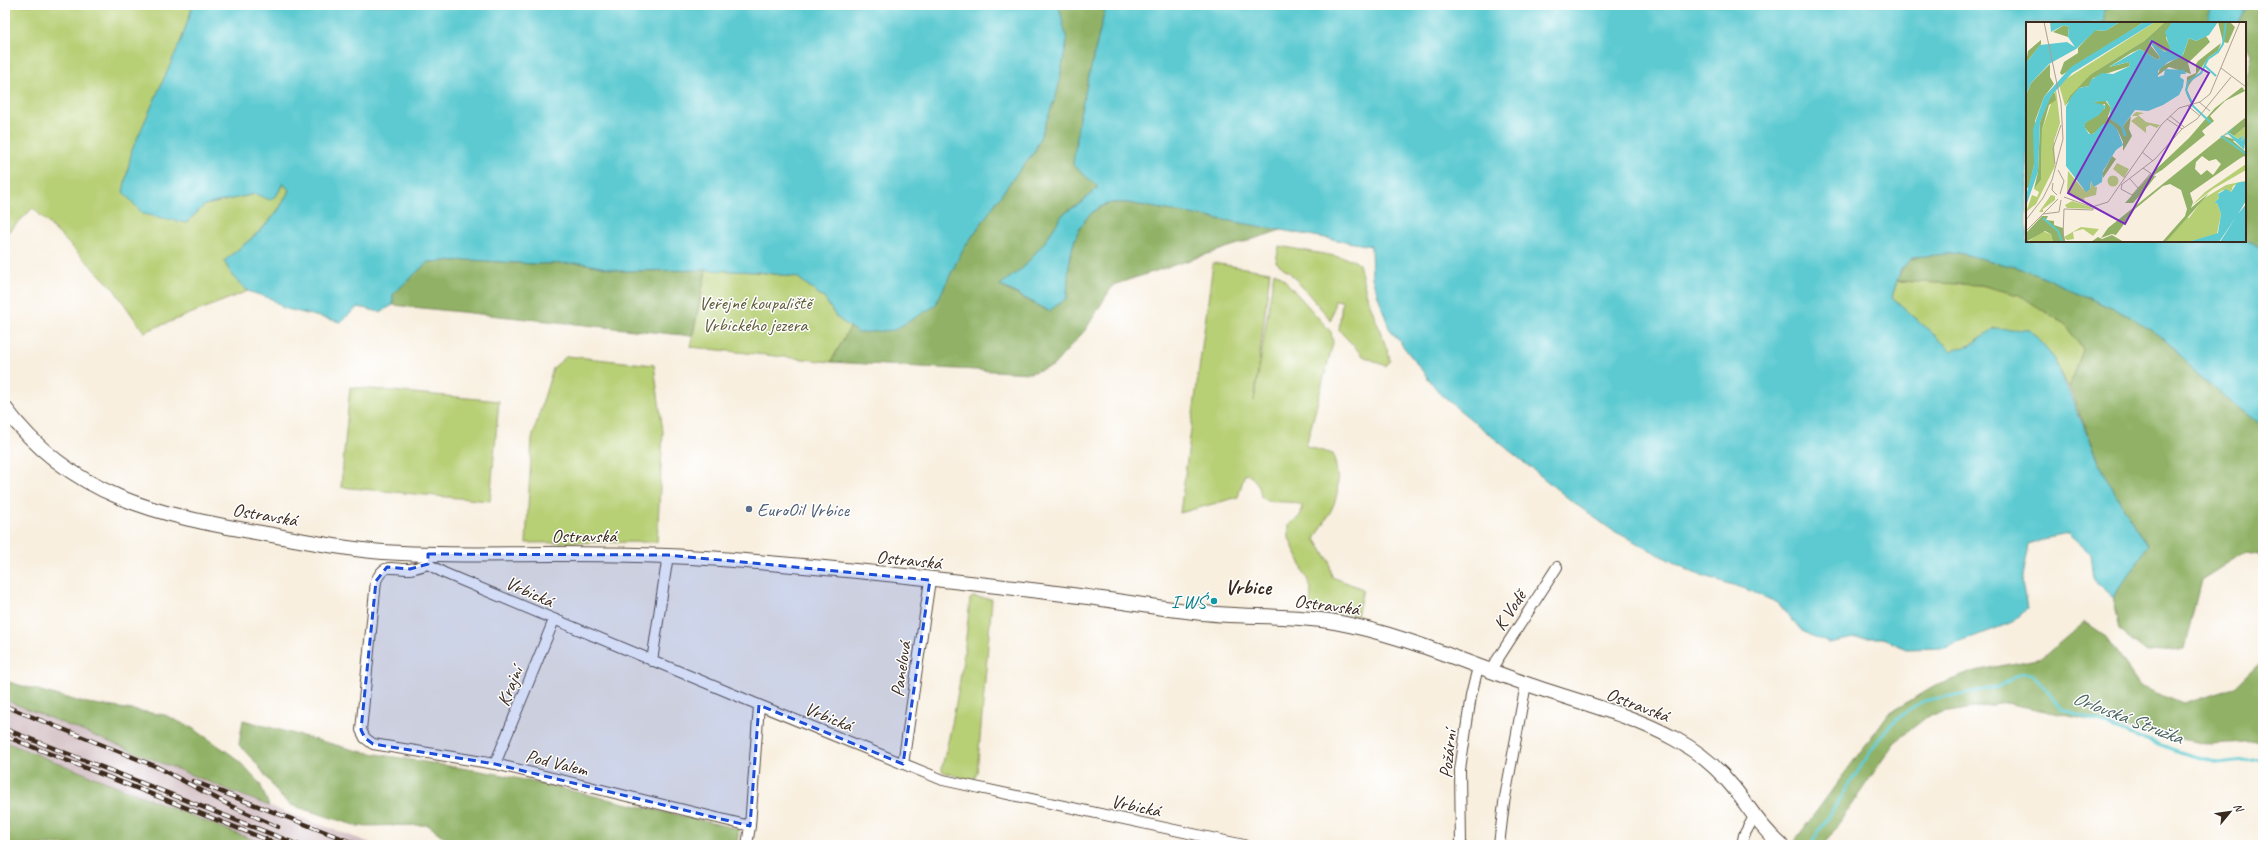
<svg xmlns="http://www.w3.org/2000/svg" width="2268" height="850" font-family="Caveat,sans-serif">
<rect width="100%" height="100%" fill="#fff"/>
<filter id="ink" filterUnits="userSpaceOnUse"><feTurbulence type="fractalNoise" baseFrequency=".025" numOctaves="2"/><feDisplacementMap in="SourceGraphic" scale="8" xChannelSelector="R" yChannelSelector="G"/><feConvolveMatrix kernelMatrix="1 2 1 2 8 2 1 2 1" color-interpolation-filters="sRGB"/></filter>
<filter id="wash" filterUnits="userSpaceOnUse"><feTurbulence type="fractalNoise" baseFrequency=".012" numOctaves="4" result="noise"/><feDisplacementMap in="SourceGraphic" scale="16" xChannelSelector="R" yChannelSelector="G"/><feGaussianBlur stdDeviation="0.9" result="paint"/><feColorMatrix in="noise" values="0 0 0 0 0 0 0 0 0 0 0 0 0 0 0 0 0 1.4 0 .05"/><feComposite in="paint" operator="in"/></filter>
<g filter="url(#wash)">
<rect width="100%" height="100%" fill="#f8efdf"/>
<path fill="#d2bec3" d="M5 700 269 806 376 845H266L5 742Z"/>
<path fill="#b7cf74" stroke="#797c49" d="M5 5H193L182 38 186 223 205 205 255 194 277 195 283 183 289 190C276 221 249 240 224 261L233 277 248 291 144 332 113 288 33 208 5 235Z
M1279 246 1351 259 1359 264 1367 296 1389 355 1390 361 1386 366 1363 356 1339 330 1342 301 1335 300 1331 320 1290 273 1276 262Z
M1213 263 1270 272 1254 401 1274 272 1280 275 1331 332 1333 343 1306 446 1333 454C1344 496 1335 503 1315 539L1329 561 1332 577 1363 589 1357 616 1310 609 1311 588 1289 538V524C1298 519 1302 516 1302 506 1290 498 1272 506 1261 497 1260 485 1255 478 1245 473L1238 497 1180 513Z
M706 270 758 272 797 277 825 299 836 317 850 327 831 362 691 347Z
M1897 281 1981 285 2020 295 2065 324 2083 350 2069 388 2054 358 1995 328 1970 345 1952 351 1892 297Z
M567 356 654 365 663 432 657 542 526 543 532 438 553 368Z
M350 387 499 401 490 501 341 487Z
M973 597 992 599 977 773 973 781 946 773 942 771V767C956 711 965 656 970 599Z"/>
<path fill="#91b266" stroke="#666e42" d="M1059 5H1106L1079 118 1098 187 1081 203 1063 214 1046 240 1024 267 1000 286 1048 311 1067 298C1068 266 1070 217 1107 204 1113 202 1122 203 1128 203L1281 230 1113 285 1086 329 1053 366 1030 373 831 362 850 327 858 333 935 306 962 251 1011 181 1035 151 1057 93 1067 42Z
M2104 5H2213L2209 14 2208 23H2104Z
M2254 5H2263V248L2245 241V85L2252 54 2245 38V23H2239L2245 9Z
M1959 253 2030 271 2133 318 2164 339 2202 379 2263 427V555L2245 552 2201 580 2184 649 2147 652 2119 630 2113 598 2148 546 2109 484 2069 388 2083 350 2065 324 2019 295 1981 285 1897 281C1907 249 1931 255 1959 253Z
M470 260 535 264 582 263 620 271 706 270 692 336 393 305V294L428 262Z
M2084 622 2106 637 2140 686 2183 704 2234 688 2263 660V742L2211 745 2006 703 1929 715 1894 743 1824 845H1795L1793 843 1889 713 1935 686 1975 671 2042 658Z
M5 681 81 702 165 715 194 729 236 758 260 784 269 806 5 700Z
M243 720 358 751 498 774 739 829 737 845H454L428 825 357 826 291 805 280 796 257 764 239 745Z
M5 742 253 840 266 845H5Z"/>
<path fill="#5dcad1" stroke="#4c7a78" d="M193 5H1059L1067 41 1057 93 1035 151 1011 181 962 251 935 306 894 330 858 333 836 317 825 299 797 277 758 272 706 270 620 271 582 263 535 264 470 260 428 262 393 294V305L380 312 358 307 340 322 283 308 272 299 248 291 233 277 224 261C249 240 277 221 289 190L283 183 277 195 270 200 255 194 205 205 186 223 143 214 123 192 132 150 182 38Z
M1106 5H2104V23H2027V241H2245L2263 248V427L2202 379 2164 339 2133 318 2030 271 1959 253 1914 257 1901 269 1892 297 1952 351 1970 345 1994 328 2030 330 2054 358 2109 484 2148 546 2113 598 2093 579 2090 554 2068 534 2044 539 2029 545 2022 582 2027 608 2010 623 1945 648 1906 649 1883 638H1855L1828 643 1802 631 1778 603 1746 589 1694 573 1612 530 1574 503 1441 395 1389 328 1372 278 1371 246 1128 203C1122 203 1113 202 1107 204 1070 217 1068 266 1067 298L1049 311 1000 285 1024 267 1046 240 1063 214 1081 203 1098 187 1073 165 1079 118Z
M2213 5H2254L2245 9 2239 23H2208L2209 14Z"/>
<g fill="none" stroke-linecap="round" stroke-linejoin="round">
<path stroke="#5dcad1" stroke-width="3" d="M1810 845 1880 737 1896 719 1923 701 1998 687 2023 673 2033 674 2062 709 2183 753 2218 763 2263 758"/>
</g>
</g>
<g filter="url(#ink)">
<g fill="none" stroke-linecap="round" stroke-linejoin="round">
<g stroke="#57483b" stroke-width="12">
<path id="minor" d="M428 554V564L444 573 759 705 943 780 1244 845
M428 564C422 566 416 568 410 569 392 570 385 561 376 581L361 730 365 738 373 744 495 764 750 826
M652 661 668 555
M1490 671 1557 567
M495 764 554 620
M903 764 930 580
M747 845 750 826 759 705
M1461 845 1460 770 1471 696 1478 667
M1499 845 1504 803 1526 684
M1742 845 1744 835 1754 817"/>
</g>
<g stroke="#57483b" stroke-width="16">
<path id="secondary" d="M5 408C71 497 159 515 261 533 301 540 342 549 383 552 439 556 496 554 553 554 613 554 673 555 733 560 846 569 959 581 1072 595 1113 600 1153 607 1194 612 1241 618 1288 614 1335 622 1401 634 1461 661 1524 683 1574 701 1628 713 1675 739 1697 751 1717 767 1733 787 1749 807 1761 828 1781 845"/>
</g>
<use href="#minor" stroke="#fff" stroke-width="10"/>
<use href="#secondary" stroke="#fff" stroke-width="14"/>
<g stroke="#3b2a1e" stroke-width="4.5">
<path id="rail" d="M5 706 155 766 231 806 278 827
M5 729 299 845
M5 736 280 845
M193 781 359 845"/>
</g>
<use href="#rail" stroke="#fff" stroke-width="3" stroke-dasharray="9" stroke-linecap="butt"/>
</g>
</g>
<path fill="#1d4ed8" fill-opacity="0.2" stroke="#1d4ed8" stroke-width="3" stroke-dasharray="8 5" stroke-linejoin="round" d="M428 554 668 555 930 580 903 764 759 705 750 826 495 764 373 744 365 738 361 730 376 581 387 567 410 569 428 564Z"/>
<circle fill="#5c6f8a" stroke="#fff" stroke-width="1.5" cx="749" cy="509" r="4"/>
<circle fill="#0f9aa8" stroke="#fff" stroke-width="1.5" cx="1214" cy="601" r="4"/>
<g text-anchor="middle" stroke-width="3" stroke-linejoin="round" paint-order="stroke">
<g font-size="19" fill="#605c38" stroke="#fff">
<text x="755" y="309">Veřejné koupaliště<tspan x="755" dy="22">Vrbického jezera</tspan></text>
</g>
<g font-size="19" fill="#4e5e75" stroke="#fff" text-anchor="start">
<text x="757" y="516">EuroOil Vrbice</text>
</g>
<g font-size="19" fill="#3b2a1e" stroke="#fff">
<text transform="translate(265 514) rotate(10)" y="7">Ostravská</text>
<text x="584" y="542">Ostravská</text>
<text transform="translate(909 559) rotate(6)" y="7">Ostravská</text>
<text transform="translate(530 591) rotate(24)" y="7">Vrbická</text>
<text transform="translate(1327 604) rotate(8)" y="7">Ostravská</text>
<text transform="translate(1509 610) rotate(-57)" y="7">K Vodě</text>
<text transform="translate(900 669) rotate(-82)" y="7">Panelová</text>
<text transform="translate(509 686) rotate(-68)" y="7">Krajní</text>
<text transform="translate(1638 704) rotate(21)" y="7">Ostravská</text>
<text transform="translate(829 716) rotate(22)" y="7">Vrbická</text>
<text transform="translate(1447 754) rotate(-84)" y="7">Požární</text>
<text transform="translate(557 762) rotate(14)" y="7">Pod Valem</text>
<text transform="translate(1136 805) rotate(12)" y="7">Vrbická</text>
</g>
<g font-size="19" fill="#0d838f" stroke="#fff" text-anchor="end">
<text x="1206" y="608">I WŚ</text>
</g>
<g font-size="20" font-style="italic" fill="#47625d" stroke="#fff">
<text transform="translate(2128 717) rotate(21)" y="7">Orlovská Stružka</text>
</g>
<g font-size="21" font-weight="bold" fill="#3b2a1e" stroke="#fff">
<text x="1248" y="594">Vrbice</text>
</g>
</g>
<g transform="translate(2026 22)">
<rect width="220" height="220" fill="#f8efdf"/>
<path d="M129 0H139L118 19 65 52 39 84 33 63 40 57ZM30 67 34 101 28 119 29 144 10 182 0 190 6 173 11 175 13 170 8 167 15 158 16 108ZM110 90 118 91 112 93 120 100 134 103 131 106 124 103 120 105V111L105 99 112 94H106ZM220 104V115L215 119 218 113 212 117 208 114ZM91 141 103 147 98 156 87 147ZM220 142V148L187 167 165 184 179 170ZM42 149 57 167H64L66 158 68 165H71L70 173 58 176 59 180 41 170ZM81.5 159a5.5 5.5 0 1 1 11 0a5.5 5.5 0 1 1-11 0ZM218 159 207 164 205 170 197 168 192 171 193 176 188 181H191L195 192 191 212 162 220H140L150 206 161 195 163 196 177 177 200 163ZM25 173 29 174V178L17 187V190H13ZM46 179 67 186V187L41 186 39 183ZM55 205 73 207 67 214 57 207 47 210 48 217 41 218 38 215ZM16 209 25 212 27 220H2Z" fill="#b7cf74"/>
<path d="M94 0H118L36 53 34 51 38 40 52 31V26L69 8 79 9ZM139 0H146L140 16 145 27 141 30 132 26 126 21V17L125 24 134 35 132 38 114 27 105 31 83 45 103 40 104 44 67 56 63 64 53 66 39 84 44 74 65 52 118 19ZM192 0H204L209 5 202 21 197 20ZM38 3 43 5 42 15 27 10ZM180 14 184 20 162 41 165 52 143 45 131 54 135 45 157 33 163 16 170 19ZM15 18V22L0 41 2 29ZM195 21 192 29 183 35 163 63 161 68 167 81 165 82 160 71 161 55 170 51V42L172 39ZM24 42V55L28 62 18 75 9 99 8 143 3 165 0 167V73L5 61ZM216 65 219 69 199 79 184 94 188 99 176 109 179 113 136 148 128 153 126 151 163 116 189 86ZM28 69 30 78 23 83 16 108 15 158 8 167 12 150 14 100 19 84ZM79 78 85 86 82 95 95 104 98 112 97 104 105 94 103 107 106 114 97 129V120L91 107 76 106 65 113 59 106V101L79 86V82L73 84 67 80ZM220 95V104L208 114 202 110 198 114 210 118 207 119 220 130V136L218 134 213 137 164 171 167 180 165 186 183 171 140 220H136L159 194 161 187 155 168 144 162 137 164 109 187 90 213 86 212 75 216 82 206ZM176 134 183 139 190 137 195 142 187 153 181 148 175 153 169 147 170 140ZM86 134 90 137 77 156 76 152ZM125 152 129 155 119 168 107 181H99ZM16 194H22L20 198 28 199V203L37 206 39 220H27L25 212 19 209 0 220V211ZM86 213 98 220H65L72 215 76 217Z" fill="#91b266" fill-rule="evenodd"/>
<path d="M24 0H94L79 9 70 8 50 27 23 42 5 61 0 73V41L14 23 41 20 49 25 42 15 43 5 38 3 25 10ZM118 0H129L46 51 25 74 14 100 12 150 0 184V174L8 143 7 107 18 75 45 45ZM146 0H192L183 13 170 19 163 16 156 35 142 40 132 49V55L138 53 139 47 158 48 160 52H155L154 55 158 58 157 65 153 73 137 83 122 89 109 88 97 104 101 113 98 115 95 105 83 96 85 86 81 79 67 80 80 84 73 93 59 101V106L63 112H67L77 102 85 101 91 107 97 123 90 128 77 149 76 160 68 165 65 159 64 167 60 170 40 144V85L45 75 53 66 63 64 65 58 76 51 87 52 104 44 103 40 83 45 114 27 132 38 134 35 123 19 127 17V22L139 30 144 27 139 10ZM209 104 203 111 212 117 218 113 215 119 220 115 218 128 202 112 198 114ZM220 159V179L212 192 220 182V220H194L210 195 193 220H162L192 211 195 192 191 181H188L193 176 192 172 200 167 205 170 211 161Z" fill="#5dcad1"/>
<path fill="none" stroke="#5dcad1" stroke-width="2" d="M179 44 190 54M185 101 167 84 160 68 162 60 175 51 182 37 192 30 197 22 200 0M195 114 220 132M17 196 32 209 36 220"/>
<path fill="none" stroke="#aca092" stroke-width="1" d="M195 46 220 65M173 80 184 89M162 84 174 94M144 94 158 105M141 97 156 107M116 130 127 139M29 142 27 126 35 103M117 146 130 155M32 148 38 159 34 172M104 157 112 166M27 161 26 168 31 173M95 163 129 137 156 107 171 97 205 55M96 163 95 167 106 173 125 151M38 175 66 185 82 180 136 102 153 86 174 80 184 72 214 0M17 192 33 190 35 178M0 198 17 176 26 158 37 117 35 81 18 0M0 209 32 177M39 220 37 213 38 187 67 188V186"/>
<path fill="#7b2cbf" fill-opacity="0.15" stroke="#7b2cbf" stroke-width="2" d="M126 19 183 51 99 202 42 171Z"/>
<rect width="220" height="220" fill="none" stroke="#3b2a1e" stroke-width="2"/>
</g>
<rect width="2268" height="850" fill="none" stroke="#fff" stroke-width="20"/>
<g transform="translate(2230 812) rotate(61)" stroke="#ffffff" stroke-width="3" paint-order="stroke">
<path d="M0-3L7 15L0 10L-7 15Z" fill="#3b2a1e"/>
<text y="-6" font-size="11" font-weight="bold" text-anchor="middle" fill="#3b2a1e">N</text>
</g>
</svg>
